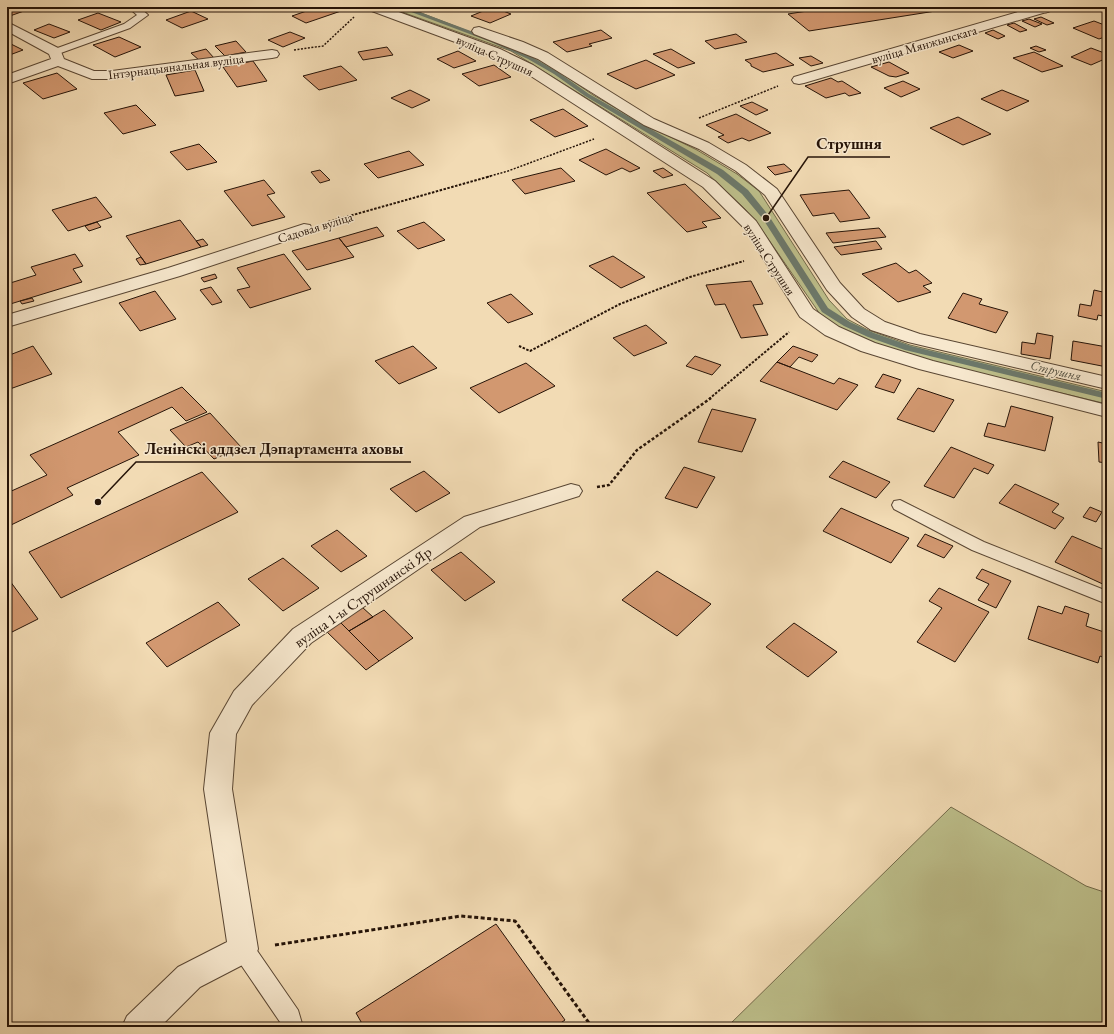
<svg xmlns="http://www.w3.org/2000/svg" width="1114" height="1034" font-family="'EB Garamond',serif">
<rect width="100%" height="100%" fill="#f2dbb4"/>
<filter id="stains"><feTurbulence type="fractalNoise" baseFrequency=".005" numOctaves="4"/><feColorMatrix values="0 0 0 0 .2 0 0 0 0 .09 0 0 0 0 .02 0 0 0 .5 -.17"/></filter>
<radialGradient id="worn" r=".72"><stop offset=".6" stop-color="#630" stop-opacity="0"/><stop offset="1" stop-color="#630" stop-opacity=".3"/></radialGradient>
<path fill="#bdbf8b" stroke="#726a4a" d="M388 7H406L532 56 561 73 593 95 638 121 697 150 737 174 759 191 829 300 847 319 868 330 910 345 1107 392V404L945 365 885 347 837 327 822 317 762 230 745 209 707 173 511 51Z
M951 807 1086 886 1107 893V1027H727Z"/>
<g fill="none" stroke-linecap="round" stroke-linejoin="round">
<path fill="#6c786a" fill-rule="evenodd" d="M398 7H406L495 40 532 57 558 72 589 94 723 170 748 190 769 216 828 308 850 322 874 333 911 346 1107 393V399L905 350 868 337 844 326 822 312 763 219 742 194 717 174 585 96 554 74 528 59 491 42Z"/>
</g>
<path fill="#d29870" stroke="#261408" d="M7 7H15L24 11 7 17Z
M318 7H333L341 11 306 23 292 16Z
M493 7 511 14 490 23 471 16Z
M833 7H961L809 31 788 14Z
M191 11 208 19 182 28 166 20Z
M98 13 121 22 101 30 78 20Z
M1041 17 1054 23 1047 25 1034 19Z
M1029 19 1042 24 1035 27 1022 21Z
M1094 21 1107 26V36L1099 39 1073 28Z
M1014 23 1027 30 1020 32 1007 25Z
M49 24 70 32 54 38 34 30Z
M601 30 612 38 589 44 592 46 567 52 553 42Z
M993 30 1005 36 998 39 985 33Z
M290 32 305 38 283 47 268 40Z
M736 34 747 42 715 49 705 41Z
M119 37 141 47 115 57 93 45Z
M236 41 246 52 225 56 215 46Z
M11 44 23 50 7 56V46Z
M959 45 973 51 953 58 939 52Z
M1036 46 1046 50 1039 52 1030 48Z
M387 47 393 55 363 60 358 52Z
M1091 48 1107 54V58L1091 65 1071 57Z
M206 49 214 58 200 61 191 53Z
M671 49 695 63 678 68 653 54Z
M458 51 476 61 454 68 437 59Z
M1034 52 1063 66 1042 72 1013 58Z
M776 53 794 65 763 72 751 66V64L745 60Z
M811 56 823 63 811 66 799 58Z
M646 60 675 75 636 89 607 74Z
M253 61 267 81 237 87 223 67Z
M889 62 909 73 896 77 889 76 871 67Z
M494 65 511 77 479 86 462 74Z
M341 66 357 80 319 90 303 76Z
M195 70 204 91 175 96 166 75Z
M57 73 77 89 43 99 23 83Z
M831 78 838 82 842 81 861 93 849 96 845 93 826 98 805 86Z
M903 81 920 89 901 97 884 88Z
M410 90 430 100 412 108 391 98Z
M1002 90 1029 101 1007 111 981 99Z
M752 102 768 110 756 115 740 106Z
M136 105 156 125 123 134 104 113Z
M563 109 588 126 555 137 530 120Z
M736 114 771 133 749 141 742 138 728 143 718 137 724 135 706 125Z
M958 117 991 134 963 145 930 128Z
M199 144 217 162 187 170 170 152Z
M606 149 640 168 630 172 622 168 606 175 579 160Z
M409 151 424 165 378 178 364 164Z
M784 164 792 171 775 175 767 167Z
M561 168 575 181 525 194 512 180Z
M663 168 673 175 663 178 653 171Z
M320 170 330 180 320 183 311 172Z
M264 180 275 193 267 195 285 217 252 226 224 191Z
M685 184 721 218 702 222 707 227 687 232 647 193Z
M849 190 870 218 840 222 834 213 813 216 800 195Z
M96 197 112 217 68 231 52 210Z
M180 220 201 247 146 264 126 236Z
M97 222 101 227 89 231 85 226Z
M424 222 445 240 418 249 397 231Z
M377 227 384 236 346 247 339 238Z
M879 228 886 237 833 243 826 233Z
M339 238 354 257 307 270 292 251Z
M203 239 208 245 201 247 196 241Z
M876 241 882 249 841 255 834 247Z
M75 254 83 266 73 269 82 282 7 305V284L36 275 31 267Z
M284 254 311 289 250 308 237 290 250 287 237 268Z
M613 256 645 277 621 288 589 266Z
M141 257 146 264 140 265 136 259Z
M896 263 909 273 916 270 932 283 923 286 931 292 898 302 862 274Z
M215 274 217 278 204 282 201 278Z
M751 281 763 304 753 305 768 335 741 338 725 304 715 305 706 285Z
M211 287 222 302 212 305 200 290Z
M1094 290 1107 293V317L1098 315 1097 320 1078 316 1080 304 1091 306Z
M155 291 176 319 140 331 119 303Z
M963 293 982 299 979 304 1008 312 996 333 948 318Z
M511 294 533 314 508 323 487 303Z
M32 298 34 301 22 304 20 301Z
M646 325 667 343 634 356 613 338Z
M1037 333 1053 336 1050 359 1021 354 1022 342 1035 344Z
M1073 341 1107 347V367L1071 360Z
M33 346 52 374 7 390V356Z
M413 346 437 368 399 384 375 361Z
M793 346 818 355 812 362 799 357 790 367 777 362Z
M695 356 721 365 712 375 686 366Z
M777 362 834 384 839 378 858 385 837 410 760 381Z
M526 363 555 386 499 413 470 388Z
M883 374 901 380 894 393 875 387Z
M182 387 207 412 186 421 172 407 118 432 139 455 67 488 73 495 11 525 7 520V493L47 475 30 455Z
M918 388 954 400 934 432 897 419Z
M1011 406 1053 417 1045 451 984 436 988 423 1005 427Z
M712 409 756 419 742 452 698 442Z
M210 413 241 447 214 459 198 442 186 447 170 430Z
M1098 442 1107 444V463L1099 462Z
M951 447 994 465 988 474 974 468 954 498 924 486Z
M843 461 890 482 876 498 829 477Z
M684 467 715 477 697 508 665 498Z
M424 471 450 493 416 512 390 489Z
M202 472 238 512 61 598 29 552Z
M1015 484 1059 504 1052 512 1064 518 1055 529 999 503Z
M1090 507 1102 512 1096 522 1083 517Z
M841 508 909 538 891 563 823 531Z
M337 530 367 556 341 572 311 546Z
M925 534 953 546 944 558 917 546Z
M1072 536 1107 551V586L1055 562Z
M461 552 495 582 465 601 431 570Z
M283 558 319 588 283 611 248 579Z
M982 569 1011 581 996 608 978 600 989 584 976 578Z
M657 571 711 604 677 636 622 600Z
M7 577 38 619 10 633 7 628Z
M939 588 989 612 955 662 917 642 942 608 929 601Z
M218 602 240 625 167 667 146 643Z
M1038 606 1062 614 1065 606 1089 614 1086 626 1107 633V659L1100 656 1098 663 1028 639Z
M362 607 373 617 349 631 339 621Z
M384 610 413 638 379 661 349 631Z
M339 621 379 661 366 670 325 630Z
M794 623 837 652 808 677 766 647Z
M496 924 565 1020 555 1027H364L356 1013Z"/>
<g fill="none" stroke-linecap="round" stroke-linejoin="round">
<g stroke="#594633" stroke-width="2">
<path id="service" d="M128 7H139L148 15 130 28 58 54H52L50 52 52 50 124 24 137 15Z
M900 500 984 542 1107 591V604L972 550 894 509 892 505 894 501Z
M243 939 251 942 298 1010 303 1027H281L280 1022 235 956 232 949 235 942Z"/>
</g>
<g stroke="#594633" stroke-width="2">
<path id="minor" d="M367 7H385L500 49 533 65 715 181 756 221 813 309 839 327 875 343 933 361 1107 405V417L919 369 861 351 825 335 800 317 744 228 703 187 523 71 490 55 369 10Z
M1035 7H1043L1045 10 1043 13 804 83 799 84 794 83 792 80 794 77Z
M7 22 60 49 64 59 94 71H112L272 50 277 51 279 54 277 57 272 58 112 79H92L58 66 7 84V75L51 59 49 54 7 31Z
M479 27 523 42 548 53 654 119 709 143 746 165 777 189 840 283 864 309 885 322 920 334 1107 377V389L908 342 871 330 852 317 827 290 765 195 736 171 699 149 644 125 538 59 474 34 472 31 474 28Z
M304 224 310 225 312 229 310 233 180 276 7 327V315L168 268Z
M571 484 579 486 582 491 579 496 480 527 311 643 252 705 236 734 232 789 258 949 254 959 200 987 160 1027H122L127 1016 178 967 227 942 204 789 210 733 234 691 293 629 464 517Z"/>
</g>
<g stroke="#594633" stroke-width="2">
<path id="tertiary" d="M1029 7H1055C1049 15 1035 15 1029 7Z"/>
</g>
<path stroke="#261408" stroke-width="1.5" stroke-dasharray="2 1.5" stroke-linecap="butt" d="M294 50 323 46 354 17
M699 118 778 86
M487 177 508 171 594 139"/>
<path stroke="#261408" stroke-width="2" stroke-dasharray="2.5 1.5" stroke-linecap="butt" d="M328 222 491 176
M519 346 530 351 620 304 690 277 744 261
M709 399 789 332"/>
<path stroke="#261408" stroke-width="2.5" stroke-dasharray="3 2" stroke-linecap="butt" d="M597 487 609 485 637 450 711 398"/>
<path stroke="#261408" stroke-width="3" stroke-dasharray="4 2.5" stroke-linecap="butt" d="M275 945 461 916 515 921 592 1027"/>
<use href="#service" fill="#f7e8ce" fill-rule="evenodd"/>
<use href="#minor" fill="#f7e8ce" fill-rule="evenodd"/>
<use href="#tertiary" fill="#f7e8ce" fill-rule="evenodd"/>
</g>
<g text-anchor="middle" stroke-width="3" stroke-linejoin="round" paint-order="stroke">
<g font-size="13" fill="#261408" stroke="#f7e8ce">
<text transform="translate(924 44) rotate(-16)" y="5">вуліца Мянжынскага</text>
<text transform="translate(495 55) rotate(24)" y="5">вуліца Струшня</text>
<text transform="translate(176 66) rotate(-7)" y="5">Інтэрнацыянальная вуліца</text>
<text transform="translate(315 227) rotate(-17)" y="5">Садовая вуліца</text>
<text transform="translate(770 259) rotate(57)" y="5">вуліца Струшня</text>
</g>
<g font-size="13" font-style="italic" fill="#4f4e41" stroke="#f7e8ce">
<text transform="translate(1056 370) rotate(13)" y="5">Струшня</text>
</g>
<g font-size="15" fill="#261408" stroke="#f7e8ce">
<text transform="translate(363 597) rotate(-35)" y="5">вуліца 1-ы Струшнанскі Яр</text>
</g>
</g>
<path fill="none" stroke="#261408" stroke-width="1.5" d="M766 218L808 157H890M98 502L136 462H411"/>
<g fill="#261408" stroke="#f7e8ce" stroke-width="1.5">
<circle cx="766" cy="218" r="4"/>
<circle cx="98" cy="502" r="4"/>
</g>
<g font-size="16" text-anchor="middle" font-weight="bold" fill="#261408" stroke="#f7e8ce" stroke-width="3" stroke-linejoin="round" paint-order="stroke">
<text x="849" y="149">Струшня</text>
<text x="274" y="454">Ленінскі аддзел Дэпартамента аховы</text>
</g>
<rect width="1114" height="1034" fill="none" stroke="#f2dbb4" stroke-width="24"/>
<rect x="8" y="8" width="1098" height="1018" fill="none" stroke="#261408" stroke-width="2"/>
<rect x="12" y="12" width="1090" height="1010" fill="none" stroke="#261408"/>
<rect width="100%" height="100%" filter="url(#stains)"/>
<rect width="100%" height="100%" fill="url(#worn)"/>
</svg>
